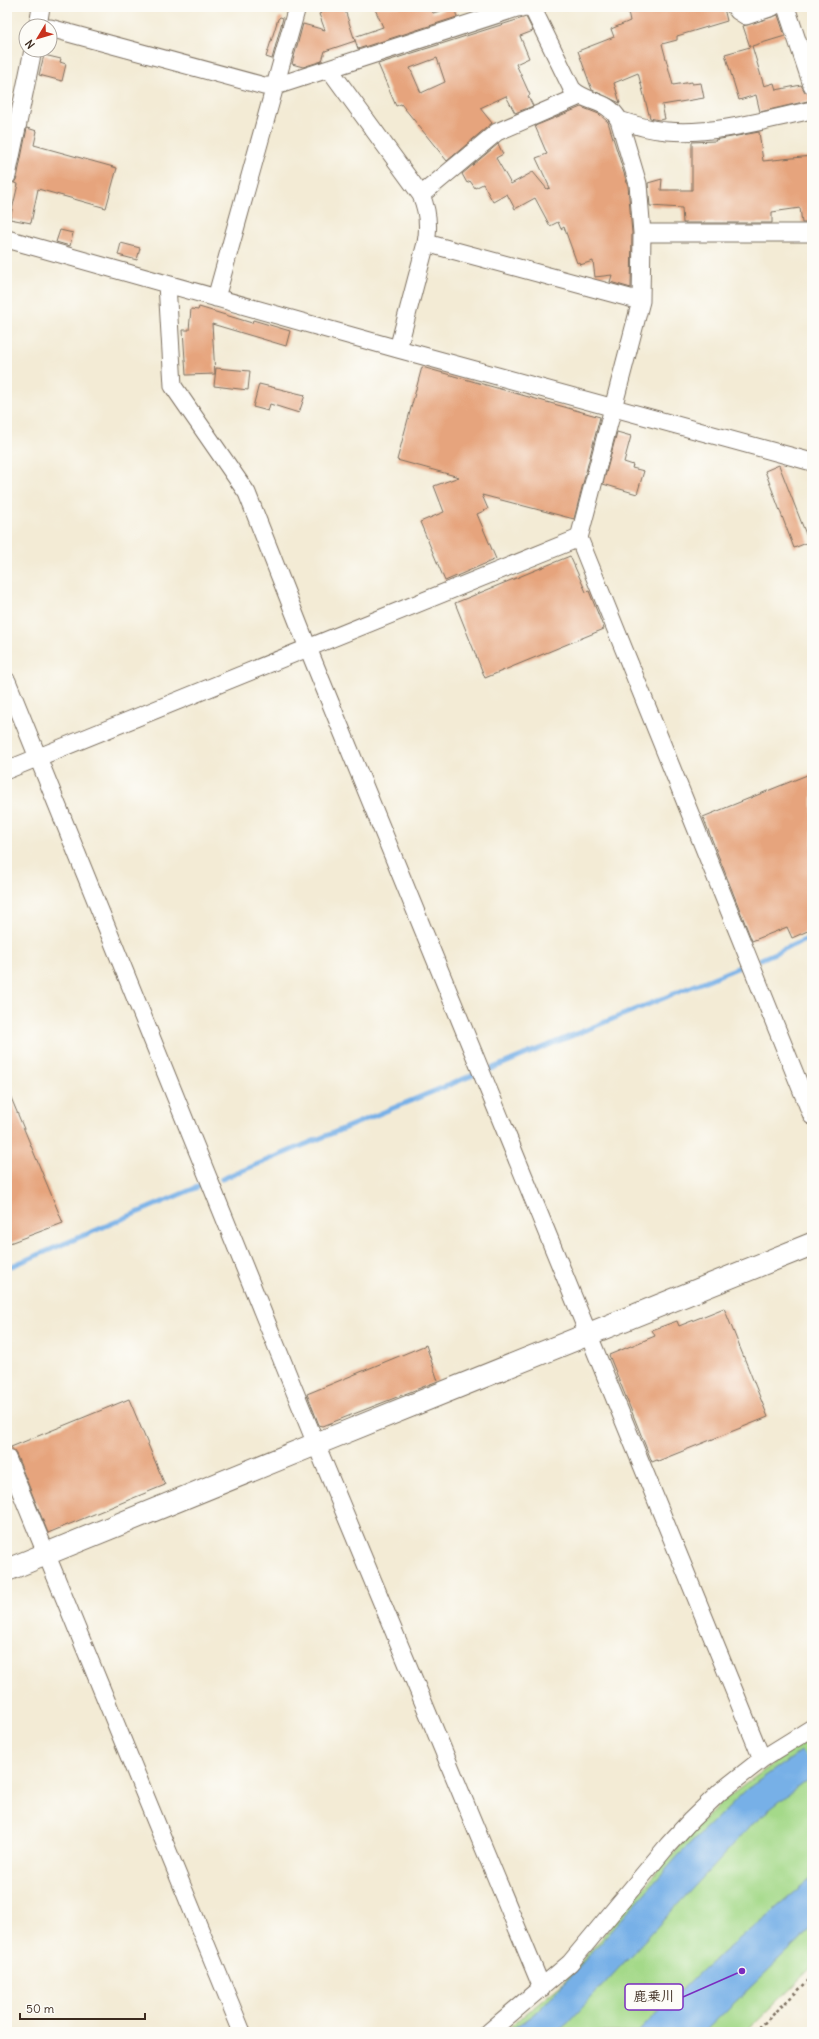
<svg xmlns="http://www.w3.org/2000/svg" width="819" height="2039" font-family="Delius,'Klee One',sans-serif">
<rect width="100%" height="100%" fill="#fdfcf7"/>
<filter id="ink" filterUnits="userSpaceOnUse"><feTurbulence type="fractalNoise" baseFrequency=".025" numOctaves="2"/><feDisplacementMap in="SourceGraphic" scale="8" xChannelSelector="R" yChannelSelector="G"/><feConvolveMatrix kernelMatrix="1 2 1 2 8 2 1 2 1" color-interpolation-filters="sRGB"/></filter>
<filter id="wash" filterUnits="userSpaceOnUse"><feTurbulence type="fractalNoise" baseFrequency=".012" numOctaves="4" result="noise"/><feDisplacementMap in="SourceGraphic" scale="16" xChannelSelector="R" yChannelSelector="G"/><feGaussianBlur stdDeviation="0.9" result="paint"/><feColorMatrix in="noise" values="0 0 0 0 0 0 0 0 0 0 0 0 0 0 0 0 0 1.4 0 .05"/><feComposite in="paint" operator="in"/></filter>
<g filter="url(#wash)">
<rect width="100%" height="100%" fill="#f3ebd5"/>
<path fill="#a4d989" stroke="#708254" d="M812 1740V1967L745 2032H503L560 1986 695 1828 724 1800 792 1750Z"/>
<path fill="#77b0e7" stroke="#596d82" d="M801 1751 812 1765V1776L755 1821 568 2023 557 2032H508L542 2008 678 1856 747 1789Z
M812 1878V1928L704 2032H638L704 1968Z"/>
<g fill="none" stroke-linecap="round" stroke-linejoin="round">
<path stroke="#77b0e7" stroke-width="5" d="M761 959 812 937
M488 1070 742 966
M222 1179 473 1075
M7 1268 200 1186"/>
</g>
<g id="blocks">
<path fill="#e6a47d" fill-rule="evenodd" d="M329 7H344L355 41 325 51 322 61 303 67 292 64 303 24 325 30 319 14 321 13 320 10Z
M374 7H430L433 13 454 7 457 17 358 49 354 37 383 27Z
M627 7 724 8 727 21 677 36V40L662 44 673 85 692 82V84L701 83 704 98 662 105 665 119 659 120 650 118 638 73 614 83 620 103 592 90 578 51 614 37 611 29 630 21Z
M778 15 785 36 752 46 764 86 774 83 776 90 801 85 805 92 812 95V100L760 112 756 95 739 100 725 54 750 47 743 26Z
M280 17 283 18 272 59 266 57 278 19Z
M526 17 533 31 520 36 529 58 516 64 530 95 528 96 533 106 515 113 506 96 480 108 492 123 447 161 401 104 396 106 378 64ZM437 58 445 82 421 93 410 68Z
M44 55 61 59 60 62 66 64 62 81 39 75Z
M581 107 599 114 608 122 628 186 632 233 631 288 610 282 612 275 595 277 593 261 580 265 579 262 577 263 564 227 561 229 558 222 550 226 535 198 515 209 507 194 493 202 483 184 475 188 470 181 467 183 462 174 498 144 503 154 496 158 511 184 533 172 547 189 550 188 536 158 547 154 535 126Z
M27 128 37 131 34 145 117 168 106 208 38 189 31 223 10 219 18 184 14 183 17 178Z
M759 132 763 161 812 156V223H802L800 208 772 212V223H683L682 208 650 206 648 183 662 179 661 190H692V142L716 141 715 140Z
M60 230 73 233 70 246 56 242Z
M121 243 140 248 137 260 118 255Z
M199 307 252 323 253 320 290 331 286 346 212 324 215 374 186 375 183 330H189L191 309 198 310Z
M422 367 600 417 574 519 482 495 488 509 477 514 496 559 445 581 420 522 444 512 434 486 459 477 397 460Z
M216 368 250 371 248 390 214 386Z
M259 384 305 395 299 413 270 404 268 411 253 407Z
M617 432 631 436 624 462 633 465 632 468 644 471 637 494 603 484Z
M779 465 809 542 794 548 765 471Z
M570 556 586 592 589 591 604 629 485 678 455 603Z
M812 773V929L792 938 787 927 752 941 703 817Z
M7 1088 63 1223 7 1244Z
M724 1308 768 1417 658 1461 657 1460 652 1462 609 1355 655 1336 652 1330 677 1321 679 1326Z
M426 1345 438 1381 323 1426 319 1425 307 1394Z
M129 1399 165 1485 48 1533 16 1454 11 1447Z"/>
</g>
</g>
<g filter="url(#ink)">
<use href="#blocks" fill-opacity="0" stroke="#7b6e5e" stroke-width="1"/>
<g fill="none" stroke-linecap="round" stroke-linejoin="round">
<g stroke="#7b6e5e" stroke-width="19">
<path id="street" d="M532 7 572 89C587 104 608 99 619 120L638 184 642 233 641 301 579 538 812 1116
M735 7 738 11 746 16 773 7
M786 7 812 85
M38 26 41 7
M50 28 264 86H276L517 8 527 7
M330 70 421 195C428 211 429 227 426 243L398 349
M619 120C635 125 650 130 667 131 715 135 765 120 812 110
M7 176 33 50
M421 195 497 132 580 96
M642 233H812
M7 239 398 349 812 462
M426 243 641 301
M167 284 173 386 247 493 308 648 762 1759
M216 298 297 7
M7 681 316 1444 542 1988
M7 770 579 538
M7 1458 242 2032
M489 2032 570 1963 668 1845 691 1820 720 1792 762 1759 812 1728"/>
</g>
<g stroke="#7b6e5e" stroke-width="24">
<path id="secondary" d="M7 1570 316 1444 812 1244"/>
</g>
<path stroke="#7b6e5e" stroke-width="2.5" stroke-dasharray="3 3" stroke-linecap="butt" d="M755 2032 812 1977"/>
<use href="#street" stroke="#fff" stroke-width="17"/>
<use href="#secondary" stroke="#fff" stroke-width="22"/>
</g>
</g>
<path fill="none" stroke="#7b2cbf" stroke-width="1.5" d="M742 1971L683 1997"/>
<circle fill="#7b2cbf" stroke="#fdfcf7" stroke-width="1.5" cx="742" cy="1971" r="4"/>
<rect fill="#fdfcf7" stroke="#7b2cbf" stroke-width="1.5" x="625" y="1984" width="58" height="26" rx="4"/>
<g font-size="14" text-anchor="middle" font-weight="bold" fill="#3b2a1e">
<text x="654" y="2001">鹿乗川</text>
</g>
<rect width="819" height="2039" fill="none" stroke="#fdfcf7" stroke-width="24"/>
<g transform="translate(38 38) rotate(232)"><circle r="19" fill="#fdfcf7" stroke="#afa8a0"/>
<path d="M0-3L7 15L0 10L-7 15Z" fill="#c8321e"/>
<text y="-6" font-size="11" font-weight="bold" text-anchor="middle" fill="#3b2a1e">N</text>
</g>
<path d="M20 2013v6h125v-6" fill="none" stroke="#3b2a1e" stroke-width="2"/>
<text x="26" y="2013" font-size="12" fill="#3b2a1e" stroke="#fdfcf7" stroke-width="3" paint-order="stroke">50 m</text>
</svg>
